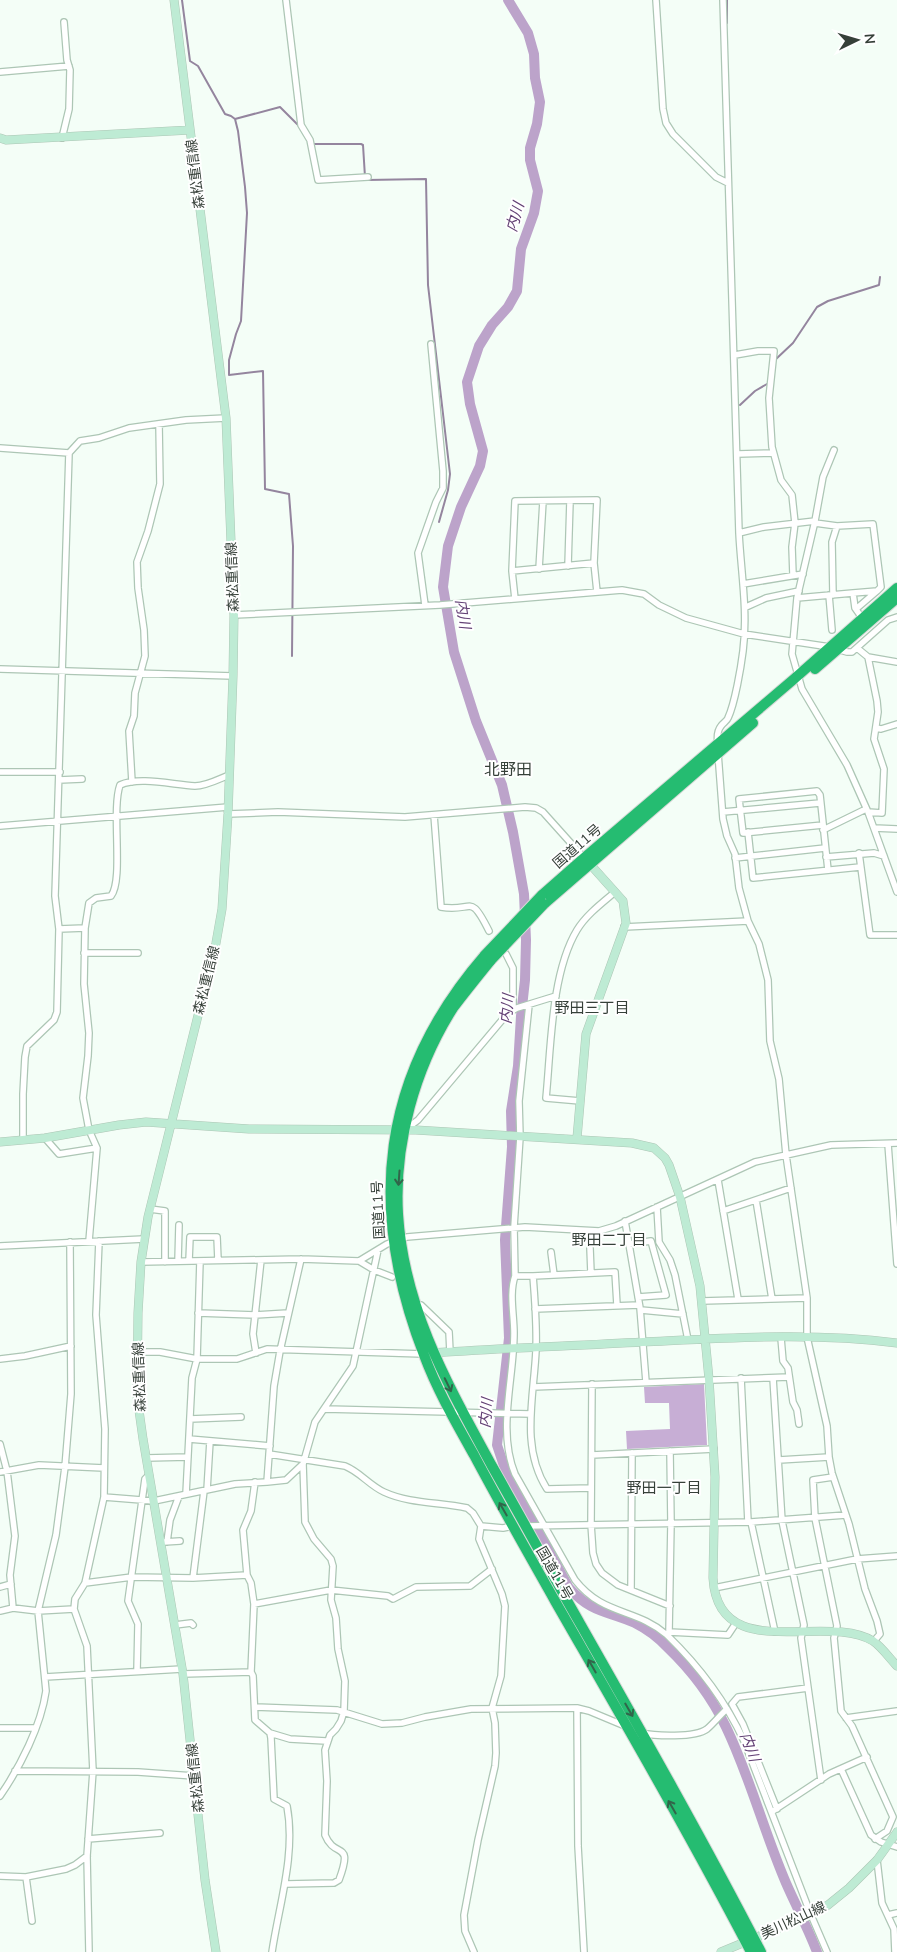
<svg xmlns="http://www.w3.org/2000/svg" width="897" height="1952" font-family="'Nunito Sans','Noto Sans JP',sans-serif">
<rect width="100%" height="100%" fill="#f4fef7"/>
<path fill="#c7aed5" d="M704 1384 707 1445 627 1449 626 1431 670 1429 669 1403H645L644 1387Z"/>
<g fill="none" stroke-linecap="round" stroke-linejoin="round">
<path stroke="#94859e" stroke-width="2" d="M182 0 190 61 198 66 225 114 231 116 235 119 238 131 245 187 247 213 241 321 236 334 229 360V375L263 371 265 489 289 494 293 546 292 656
M727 0V23
M235 119 280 107 300 127
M312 144H361L363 145 365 177
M367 180 426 179 428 285 450 474 448 490 439 522
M776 359 793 343 817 307 828 301 879 285 880 277
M740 405 755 391 767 384"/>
<path stroke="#bca3ca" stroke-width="10" d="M508 0 528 33 534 54 535 78 540 102 537 124 530 148V160L538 191 534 213 521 249 517 291 508 307 492 325 479 346 467 382 470 404 483 451 480 466 461 507 448 546 443 587 454 652 476 721 502 785 513 832 524 894 526 940 525 980 521 1016 518 1066 511 1111 512 1147 505 1240 509 1338 497 1445 505 1469 569 1588C593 1614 606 1610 635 1623 647 1629 659 1638 668 1648 691 1670 712 1698 726 1727 750 1777 764 1832 786 1883 796 1906 808 1928 817 1952"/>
<g stroke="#adc6b5" stroke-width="8">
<path id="street" d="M286 0 301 125 310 140 318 180 368 177
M656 0 663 109 666 123 673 134 716 177 728 183
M0 72 69 66
M62 138 69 109 70 70 67 60 64 22
M735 355 758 351H774L769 398 772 447 781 480 792 495 795 523 792 547 793 575
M0 448 69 453
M834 450 823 477 815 521 797 598 792 654 802 689 847 765 868 812 897 892
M738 454 773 453
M815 523 837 526 873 524 881 587 877 591 853 593 855 608 862 618
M739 533 764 527 815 521
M568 566 570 501
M539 569 543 501
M512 571 594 563
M743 584 803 574
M829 595 832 630
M833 595 832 542 837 526
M797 598 853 593
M515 599 512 571 515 501 597 500 594 563 597 592
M425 605 418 553 436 502 443 488V471L431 344
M746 607 766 598 799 591
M856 609 877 591
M234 615 440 605 622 590 644 594 659 605 686 618 744 634 830 647 847 652H852L888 620 897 617
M857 648 868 657 877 701 878 712 874 739 884 769 882 813 868 812
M868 657 897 662
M0 669 233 676
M876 728 881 729 897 724
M718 744C717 738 717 731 721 726 723 723 727 721 728 718 735 703 741 667 743 651 748 611 741 572 739 533L723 0
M718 753 723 819 727 836 735 854 739 888 748 921 759 944 768 980 770 1041 779 1079 786 1155 807 1298V1337L827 1426 829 1457 832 1473 849 1524 865 1589 877 1621 880 1634 874 1641
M0 772H60
M59 780 82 779
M132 782 129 731 134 716 135 693 145 656 144 630 138 588 137 562 148 531 160 484 159 424
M723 812 820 803
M228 814 278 812 405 817 525 807 536 808 543 812 586 860
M434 815 441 907C473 913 469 891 489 931
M823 825 743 833 739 799 817 791 820 795 828 870
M0 826 228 807
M874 828 897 829
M823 830 866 809
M748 832 753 878 860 867
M859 853 870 935H897
M826 857 874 853 884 856
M735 858 825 848
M624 927 748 921
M85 928 89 903 96 898 111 896C124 880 111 810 120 785 140 776 173 785 195 786 206 786 219 779 229 775
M59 929 85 928 84 984 89 1033 88 1056 83 1098 89 1130 97 1148 89 1241
M84 953H138
M506 954 513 968V1010
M529 1005 519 1101 520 1137 514 1227 515 1276H533C535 1301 537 1325 536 1350 534 1397 520 1447 547 1489L591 1488
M580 1101 546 1098C551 1048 551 973 577 930 586 915 602 903 615 892
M406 1129 418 1120 508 1013 517 1008 556 996
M45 1138 59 1154 97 1148
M23 1140V1094L25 1057 27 1046 54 1020 57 1012 59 929 55 896 69 453 80 441 99 438 129 428 186 420 226 418
M888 1144 897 1264
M718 1180 738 1299
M756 1200 772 1299
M657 1207 659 1242 670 1260 675 1275 688 1340
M150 1209 165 1211V1262
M723 1211 791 1188
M625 1221 640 1308 646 1382
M629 1244 651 1241 666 1295 638 1297
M0 1246 144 1239
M590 1248 591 1273
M551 1252 554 1275
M178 1261 179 1225
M189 1261 190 1237H217L218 1260
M359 1261 374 1270 392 1277
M141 1262 301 1259 359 1261 387 1244 407 1237 525 1227 599 1231 616 1226 755 1162 831 1145 897 1143
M515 1276C509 1293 514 1315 514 1333 514 1379 497 1430 515 1474L575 1580C603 1616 636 1608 667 1635
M533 1276 615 1272 617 1305
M702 1301 807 1298
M417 1306 421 1305 449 1332 450 1352
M535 1309 639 1305
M641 1310 683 1314
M198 1313 255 1315 288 1313
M781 1338 783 1361 788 1368 793 1402 797 1410 799 1424
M137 1352H160L197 1359H237L267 1349 423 1354
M256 1353 253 1334 261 1260
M0 1359 25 1356 71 1346
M741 1378 748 1522
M773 1378 782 1521 804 1625 801 1638 821 1780
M592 1384 591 1524 593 1553 596 1564 602 1573 618 1585 670 1606
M533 1387 789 1377
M325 1409 531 1414
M190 1419 241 1417
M189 1439 270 1446
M0 1444 7 1471 15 1536 10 1575 13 1608
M670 1451 671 1523 669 1632 728 1635 736 1623
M269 1454 345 1466C360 1472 369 1485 384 1492 410 1504 440 1502 467 1508L473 1513 481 1526 503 1528 513 1526
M592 1455 714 1449
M146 1458 188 1457
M779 1460 829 1457
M0 1472 39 1465 104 1468
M833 1477 813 1480 815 1518 837 1626 834 1638 841 1711 852 1726 893 1817 887 1831 875 1839
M267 1482 286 1480 303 1464
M207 1490 210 1441
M186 1494 192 1378 197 1359 200 1261
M104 1497 154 1501 235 1484 267 1482 274 1386 280 1351 301 1259
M751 1522 775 1632
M525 1526 751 1522 846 1515
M164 1542 180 1541
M167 1542 170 1520 179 1496
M193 1578 204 1491
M85 1583 132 1577 193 1578 247 1575
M0 1587 11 1584
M714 1588 857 1559 897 1556
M631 1590 632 1453
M254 1604 331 1590 388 1596 393 1599 416 1587 470 1586 492 1569
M0 1611 13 1608 38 1611 74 1609
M175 1625 191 1623 193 1625
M669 1632 667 1635C699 1666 725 1700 744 1741L811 1915 827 1952
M137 1671 138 1624 128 1601 145 1479 149 1475
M251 1672 254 1604 251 1583 247 1575 243 1530 251 1511 255 1482
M183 1674 251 1672 253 1676 255 1720 270 1733 271 1738 274 1799 287 1806C296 1854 279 1905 272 1952
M45 1677 182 1669
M255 1707 337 1710 382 1724 402 1723 425 1717 471 1709 577 1708 589 1711 625 1726
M577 1708 578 1846 584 1952
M846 1718 897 1711
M0 1728H35
M270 1733 290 1739 326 1741
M641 1733C655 1736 695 1738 707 1729 714 1723 720 1715 727 1709
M841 1769 871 1835 881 1842 897 1847
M15 1771 138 1772 194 1776
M0 1796C20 1767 41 1726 46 1691L38 1611 56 1535 65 1467 71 1394 70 1242
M777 1809 743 1724 732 1704 738 1697 808 1688
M773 1811 829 1774 867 1757
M88 1839 160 1833
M877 1860 882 1903 894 1929 895 1952
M0 1876 26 1877 66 1869 75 1865 87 1856
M26 1877 32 1921
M286 1884 334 1883 339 1880C354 1839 335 1860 325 1835L327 1781 325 1750 330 1735 336 1729 341 1721 344 1711 345 1681 338 1649 336 1618 331 1600 333 1566 331 1559 314 1539 305 1522 303 1464 315 1422 353 1366 378 1250
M888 1915 897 1913
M89 1952 87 1856 93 1771 87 1646 74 1609 75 1599 85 1583 104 1497 105 1429 96 1315 99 1241
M474 1952 465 1931 464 1915 478 1840 495 1766 496 1753 495 1723 492 1708 501 1676 505 1606 502 1594 479 1539 481 1526"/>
</g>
<g stroke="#adc6b5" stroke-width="9">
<path id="secondary" d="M174 0 226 418 234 615 233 676 228 814 222 909 216 943 148 1217 141 1262 138 1313 137 1396 143 1439 183 1674 205 1880 216 1952
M0 138 6 140 190 130
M577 1138 586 1034 626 923 623 901 589 863
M0 1142 45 1138 119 1125 146 1122 249 1129 416 1130 632 1143 654 1148 665 1158 669 1165 680 1197 700 1286 709 1379 715 1477 713 1578C718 1666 826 1612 873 1641 882 1647 890 1659 897 1666
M430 1353C501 1348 572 1346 643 1342 727 1338 813 1332 897 1343
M721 1952 808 1916 828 1905 849 1888 877 1860 897 1832"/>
</g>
<g stroke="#d7d9d7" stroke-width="12">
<path id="highway" d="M815 669 897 598
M542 895 584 858 794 679 897 588
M544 904 753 723
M485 955C380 1076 367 1208 424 1355 437 1390 456 1423 474 1455 500 1504 528 1553 555 1601 622 1718 689 1833 751 1952
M491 960C478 976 465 992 453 1008 415 1068 394 1143 398 1214 404 1309 448 1385 492 1466 517 1510 541 1554 565 1597 632 1715 699 1832 761 1952"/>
</g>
<use href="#street" stroke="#fff" stroke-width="5.5"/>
<use href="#secondary" stroke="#beebd4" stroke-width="8"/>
<use href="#highway" stroke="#25bc71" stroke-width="10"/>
<g stroke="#d7d9d7" stroke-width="12" stroke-linecap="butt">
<path id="highway-bridge" d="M485 955 542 895
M491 960 544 904"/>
</g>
<use href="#highway-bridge" stroke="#25bc71" stroke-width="10"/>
</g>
<defs><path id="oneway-shaft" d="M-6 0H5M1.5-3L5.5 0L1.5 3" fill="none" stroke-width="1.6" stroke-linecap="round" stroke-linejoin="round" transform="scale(1.25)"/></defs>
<g stroke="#31654a">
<use href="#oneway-shaft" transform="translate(399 1178) rotate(94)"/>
<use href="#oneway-shaft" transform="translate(448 1385) rotate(64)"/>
<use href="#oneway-shaft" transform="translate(503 1509) rotate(-120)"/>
<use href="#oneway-shaft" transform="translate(592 1666) rotate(-120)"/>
<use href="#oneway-shaft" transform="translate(629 1710) rotate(60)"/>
<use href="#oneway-shaft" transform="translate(672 1807) rotate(-120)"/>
</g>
<g text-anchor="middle" stroke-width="4" stroke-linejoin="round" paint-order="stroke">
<g font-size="14" fill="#364039" stroke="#fff">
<text transform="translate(195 174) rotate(-97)" y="5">森松重信線</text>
<text transform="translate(232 577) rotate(-92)" y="5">森松重信線</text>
<text transform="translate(577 846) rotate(-41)" y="5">国道11号</text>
<text transform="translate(206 980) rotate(-76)" y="5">森松重信線</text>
<text transform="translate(378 1210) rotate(-93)" y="5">国道11号</text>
<text transform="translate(139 1377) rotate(-92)" y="5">森松重信線</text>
<text transform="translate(555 1573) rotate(60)" y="5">国道11号</text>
<text transform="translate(195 1778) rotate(-96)" y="5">森松重信線</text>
<text transform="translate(793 1920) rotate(-25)" y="5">美川松山線</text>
</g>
<g font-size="15" font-style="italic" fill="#634175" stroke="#fff">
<text transform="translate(515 217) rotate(-74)" y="5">内川</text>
<text transform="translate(463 614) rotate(81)" y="5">内川</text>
<text transform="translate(507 1009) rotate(-84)" y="5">内川</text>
<text transform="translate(486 1413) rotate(-84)" y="5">内川</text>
<text transform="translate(750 1747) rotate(69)" y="5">内川</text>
</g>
<g font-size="15" fill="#364039" stroke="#fff">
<text x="592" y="1013">野田三丁目</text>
<text x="609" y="1245">野田二丁目</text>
<text x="664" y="1493">野田一丁目</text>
</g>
<g font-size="16" fill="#364039" stroke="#fff">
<text x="508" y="775">北野田</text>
</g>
</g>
<g transform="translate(857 40) rotate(85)" stroke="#ffffff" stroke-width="4" paint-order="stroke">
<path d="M0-4L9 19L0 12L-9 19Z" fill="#364039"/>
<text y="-8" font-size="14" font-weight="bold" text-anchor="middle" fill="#364039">N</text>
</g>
</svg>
